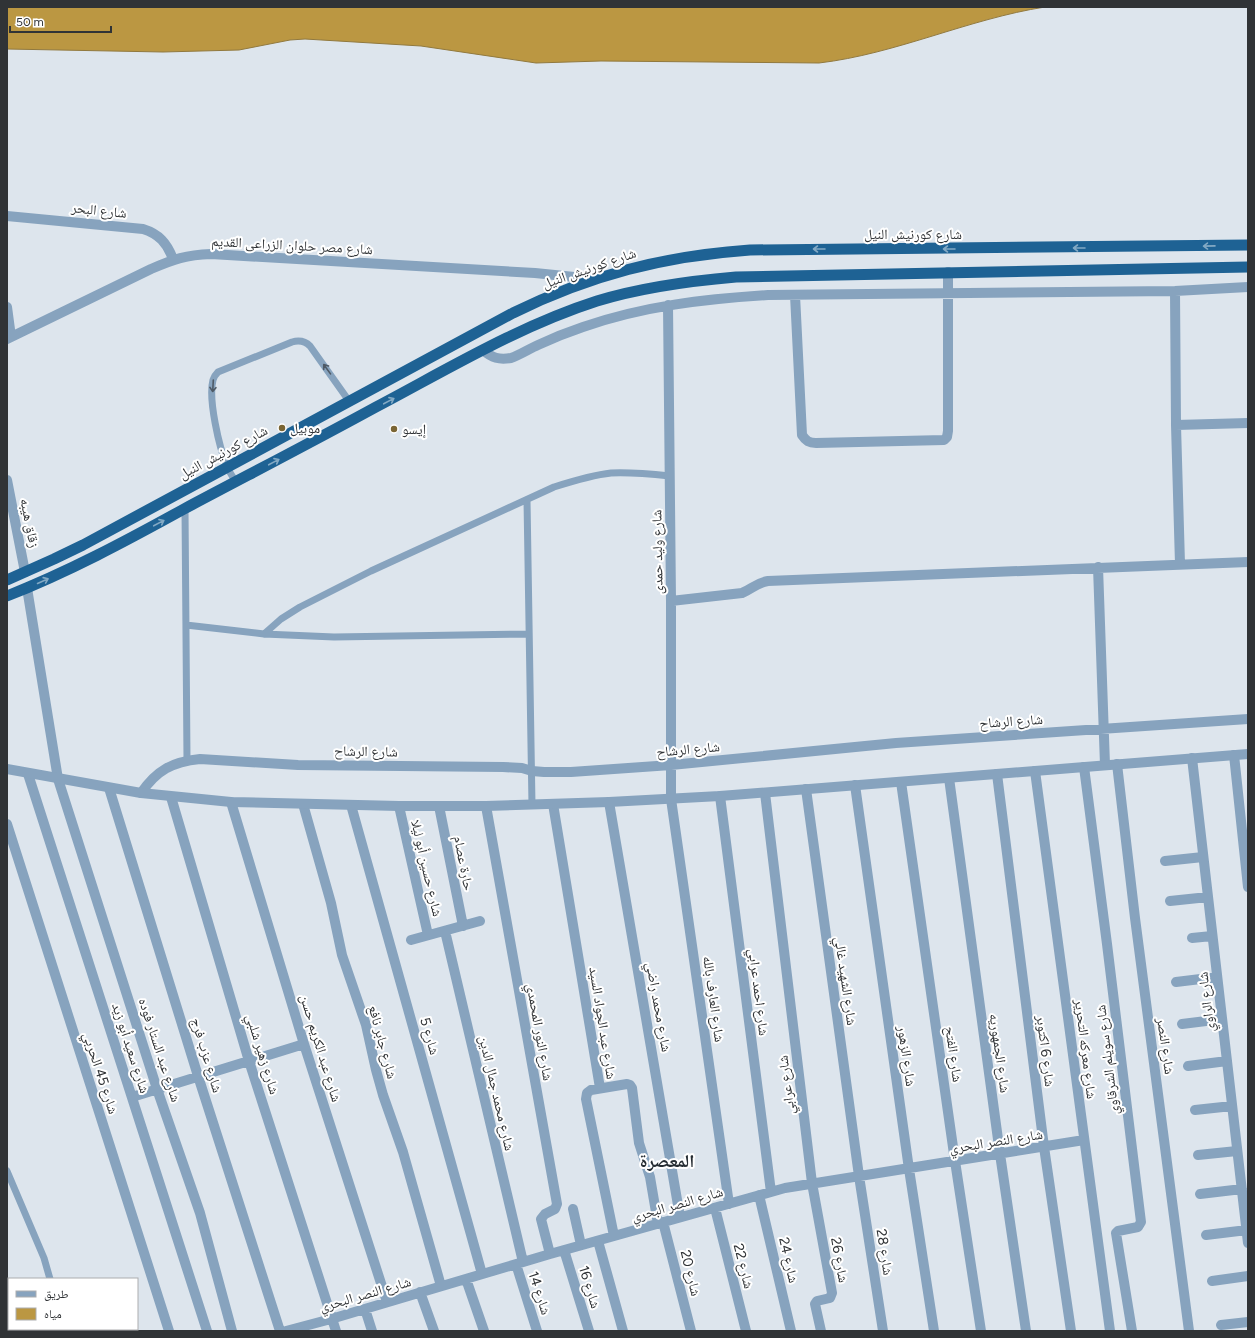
<svg xmlns="http://www.w3.org/2000/svg" width="1255" height="1338" font-family="Figtree,'Noto Naskh Arabic',sans-serif">
<rect width="100%" height="100%" fill="#dde5ed"/>
<path fill="#bb9742" stroke="#91793e" d="M7 7H1045C968 19 896 54 819 63L601 61 536 63 421 46 305 39 290 40 239 50 163 52 7 49Z"/>
<g fill="none" stroke-linecap="round" stroke-linejoin="round">
<path stroke="#87a3be" stroke-width="7" d="M236 482C233 477 229 472 227 466 219 447 208 399 213 380 214 376 216 374 218 372L292 342C299 340 305 341 310 346L349 401
M527 500 532 805
M185 509 187 760
M186 625 264 634 334 637 529 634
M264 634 281 619 300 607 371 571 554 487C573 481 592 475 611 473 631 472 651 474 670 476
M7 1171 44 1258 50 1279
M65 1329 66 1331"/>
<path stroke="#87a3be" stroke-width="10" d="M7 216 143 229C159 234 167 243 173 259
M1175 291 1176 425 1180 564
M795 295 802 435C806 441 809 443 816 443L944 440 947 437 948 431V272
M668 305 671 601V799L729 1204
M7 307 11 337
M7 339 151 269C174 259 186 255 211 254L535 273 594 279
M483 350C492 358 499 360 511 358 520 355 529 349 538 345 553 338 568 332 583 327 643 306 705 299 768 295L1175 291 1248 287
M1176 425 1248 423
M7 480 25 572
M1098 567 1105 765
M27 588 58 779 157 1089 200 1213 232 1331
M671 601 742 593C752 589 756 583 768 581L1248 562
M1234 755 1248 887
M1192 758 1248 1243
M1117 764 1135 918 1189 1331
M1084 767 1107 944 1141 1222 1138 1227 1118 1231 1116 1233 1132 1331
M1035 771 1110 1331
M28 774 207 1331
M997 774 1044 1147 1071 1331
M949 778 1000 1154 1026 1331
M901 782 955 1161 981 1331
M855 785 909 1169 934 1331
M109 788 198 1076 280 1331
M806 789 859 1176 883 1331
M141 793C157 770 172 762 200 759L298 765 503 767 522 768 532 771 544 772H571L671 765 896 743 1248 719
M765 793 812 1183 832 1293 830 1298 817 1301 815 1304 821 1331
M720 796 771 1192
M171 797 249 1061 336 1331
M231 802 304 1044 387 1302
M609 802 680 1217
M303 804 331 903 342 955 366 1025 376 1070 383 1095 403 1152 441 1286
M553 804 600 1088
M351 805 482 1274
M399 806 428 935
M439 806 463 926
M486 806 557 1204 555 1209 545 1214 541 1219 550 1254
M1165 861 1203 857
M1170 901 1208 897
M445 931 523 1262
M1192 938 1212 936
M411 940 480 921
M1176 982 1217 977
M1182 1024 1222 1019
M1188 1066 1227 1061
M132 1097 304 1044
M1195 1110 1232 1106
M1198 1155 1237 1151
M1200 1194 1242 1189
M759 1195 791 1331
M715 1208 746 1331
M573 1209 581 1245
M663 1222 691 1331
M1206 1235 1247 1230
M614 1236 586 1099 587 1093 591 1090 627 1084 630 1085 632 1088 639 1143 650 1177 658 1224
M598 1241 623 1331
M564 1250 589 1331
M516 1264 537 1331
M466 1279 484 1331
M1212 1281 1248 1276
M420 1292 434 1331
M365 1309 372 1331
M1221 1325 1248 1322
M286 1331 331 1319 550 1254 785 1188 1084 1140"/>
<path stroke="#87a3be" stroke-width="10" d="M7 769 141 793 231 802 399 806H486L609 802 720 796 1248 754
M7 824 169 1331"/>
<path stroke="#1e6294" stroke-width="11" d="M7 580 54 559 83 545 513 313C590 275 664 256 750 250L1248 245
M7 596C68 572 126 541 184 509 248 475 312 442 376 407 448 369 519 326 597 301 643 287 689 281 736 277L1248 267"/>
</g>
<defs><path id="oneway-shaft" d="M-6 0H5M1.5-3L5.5 0L1.5 3" fill="none" stroke-width="1.6" stroke-linecap="round" stroke-linejoin="round"/></defs>
<g stroke="#83a9c4">
<use href="#oneway-shaft" transform="translate(1209 246) rotate(179)"/>
<use href="#oneway-shaft" transform="translate(1079 248) rotate(180)"/>
<use href="#oneway-shaft" transform="translate(819 249) rotate(-180)"/>
<use href="#oneway-shaft" transform="translate(949 249) rotate(180)"/>
<use href="#oneway-shaft" transform="translate(389 401) rotate(-28)"/>
<use href="#oneway-shaft" transform="translate(274 462) rotate(-28)"/>
<use href="#oneway-shaft" transform="translate(159 523) rotate(-28)"/>
<use href="#oneway-shaft" transform="translate(43 581) rotate(-24)"/>
</g>
<g stroke="#4e5a66">
<use href="#oneway-shaft" transform="translate(327 369) rotate(-126)"/>
<use href="#oneway-shaft" transform="translate(213 386) rotate(93)"/>
</g>
<g fill="#7a6534" stroke="#fff" stroke-width="1.5">
<circle cx="282" cy="428" r="4"/>
<circle cx="394" cy="429" r="4"/>
</g>
<g text-anchor="middle" stroke-width="4" stroke-linejoin="round" paint-order="stroke">
<g font-size="14" fill="#303336" stroke="#fff">
<text transform="translate(99 210) rotate(6)" y="5">شارع البحر</text>
<text x="913" y="239">شارع كورنيش النيل</text>
<text transform="translate(292 245) rotate(3)" y="5">شارع مصر حلوان الزراعى القديم</text>
<text transform="translate(589 268) rotate(-19)" y="5">شارع كورنيش النيل</text>
<text transform="translate(223 452) rotate(-28)" y="5">شارع كورنيش النيل</text>
<text transform="translate(30 523) rotate(79)" y="5">زقاق هيبه</text>
<text transform="translate(657 552) rotate(-91)" y="5">شارع وليد حمدى</text>
<text transform="translate(1011 721) rotate(-4)" y="5">شارع الرشاح</text>
<text transform="translate(688 749) rotate(-5)" y="5">شارع الرشاح</text>
<text transform="translate(366 751) rotate(1)" y="5">شارع الرشاح</text>
<text transform="translate(464 863) rotate(79)" y="5">حارة عصام</text>
<text transform="translate(427 868) rotate(77)" y="5">شارع حسين أبو ليلا</text>
<text transform="translate(846 981) rotate(82)" y="5">شارع الشهيد غالي</text>
<text transform="translate(759 992) rotate(83)" y="5">شارع احمد عرابي</text>
<text transform="translate(714 999) rotate(82)" y="5">شارع العارف بالله</text>
<text transform="translate(1206 1002) rotate(-97)" y="5">شارع الراوي</text>
<text transform="translate(659 1007) rotate(80)" y="5">شارع محمد راضي</text>
<text transform="translate(603 1023) rotate(81)" y="5">شارع عبد الجواد السيد</text>
<text transform="translate(540 1032) rotate(80)" y="5">شارع النور المحمدي</text>
<text transform="translate(430 1036) rotate(74)" y="5">شارع 5</text>
<text transform="translate(383 1042) rotate(75)" y="5">شارع جابر نافع</text>
<text transform="translate(1166 1046) rotate(82)" y="5">شارع النصر</text>
<text transform="translate(131 1048) rotate(72)" y="5">شارع سعيد أبو زيد</text>
<text transform="translate(321 1048) rotate(73)" y="5">شارع عبد الكريم حسن</text>
<text transform="translate(1086 1049) rotate(83)" y="5">شارع معركه التحرير</text>
<text transform="translate(160 1050) rotate(72)" y="5">شارع عبد الستار فوده</text>
<text transform="translate(1046 1051) rotate(83)" y="5">شارع 6 اكتوبر</text>
<text transform="translate(1000 1053) rotate(82)" y="5">شارع الجمهوريه</text>
<text transform="translate(263 1054) rotate(73)" y="5">شارع زهير شلبي</text>
<text transform="translate(954 1054) rotate(82)" y="5">شارع الفتح</text>
<text transform="translate(207 1055) rotate(73)" y="5">شارع عزب فرج</text>
<text transform="translate(907 1056) rotate(82)" y="5">شارع الزهور</text>
<text transform="translate(1107 1060) rotate(-97)" y="5">شارع سويلم الشرقاوي</text>
<text transform="translate(101 1073) rotate(72)" y="5">شارع 45 الحربي</text>
<text transform="translate(786 1085) rotate(-97)" y="5">شارع عرابي</text>
<text transform="translate(497 1093) rotate(77)" y="5">شارع محمد جمال الدين</text>
<text transform="translate(996 1141) rotate(-9)" y="5">شارع النصر البحري</text>
<text transform="translate(677 1204) rotate(-16)" y="5">شارع النصر البحري</text>
<text transform="translate(885 1252) rotate(81)" y="5">شارع 28</text>
<text transform="translate(789 1260) rotate(77)" y="5">شارع 24</text>
<text transform="translate(840 1260) rotate(80)" y="5">شارع 26</text>
<text transform="translate(744 1266) rotate(76)" y="5">شارع 22</text>
<text transform="translate(691 1273) rotate(76)" y="5">شارع 20</text>
<text transform="translate(590 1287) rotate(73)" y="5">شارع 16</text>
<text transform="translate(540 1293) rotate(72)" y="5">شارع 14</text>
<text transform="translate(365 1294) rotate(-16)" y="5">شارع النصر البحري</text>
</g>
<g font-size="14" fill="#303336" stroke="#fff" text-anchor="start">
<text x="290" y="433">موبيل</text>
<text x="402" y="434">إيسو</text>
</g>
<g font-size="18" font-weight="bold" fill="#262d33" stroke="#fff">
<text x="667" y="1167">المعصرة</text>
</g>
</g>
<rect width="1255" height="1338" fill="none" stroke="#303336" stroke-width="16"/>
<rect x="8" y="1278" width="130" height="52" fill="#ffffff" stroke="#acadaf"/>
<rect x="16" y="1291" width="20" height="6" fill="#87a3be" stroke="#acadaf"/>
<text x="44" y="1298" font-size="12" fill="#303336">طريق</text>
<rect x="16" y="1308" width="20" height="12" fill="#bb9742" stroke="#acadaf"/>
<text x="44" y="1318" font-size="12" fill="#303336">مياه</text>
<path d="M10 26v6h101v-6" fill="none" stroke="#303336" stroke-width="2"/>
<text x="16" y="26" font-size="12" fill="#303336" stroke="#ffffff" stroke-width="3" paint-order="stroke">50 m</text>
</svg>
